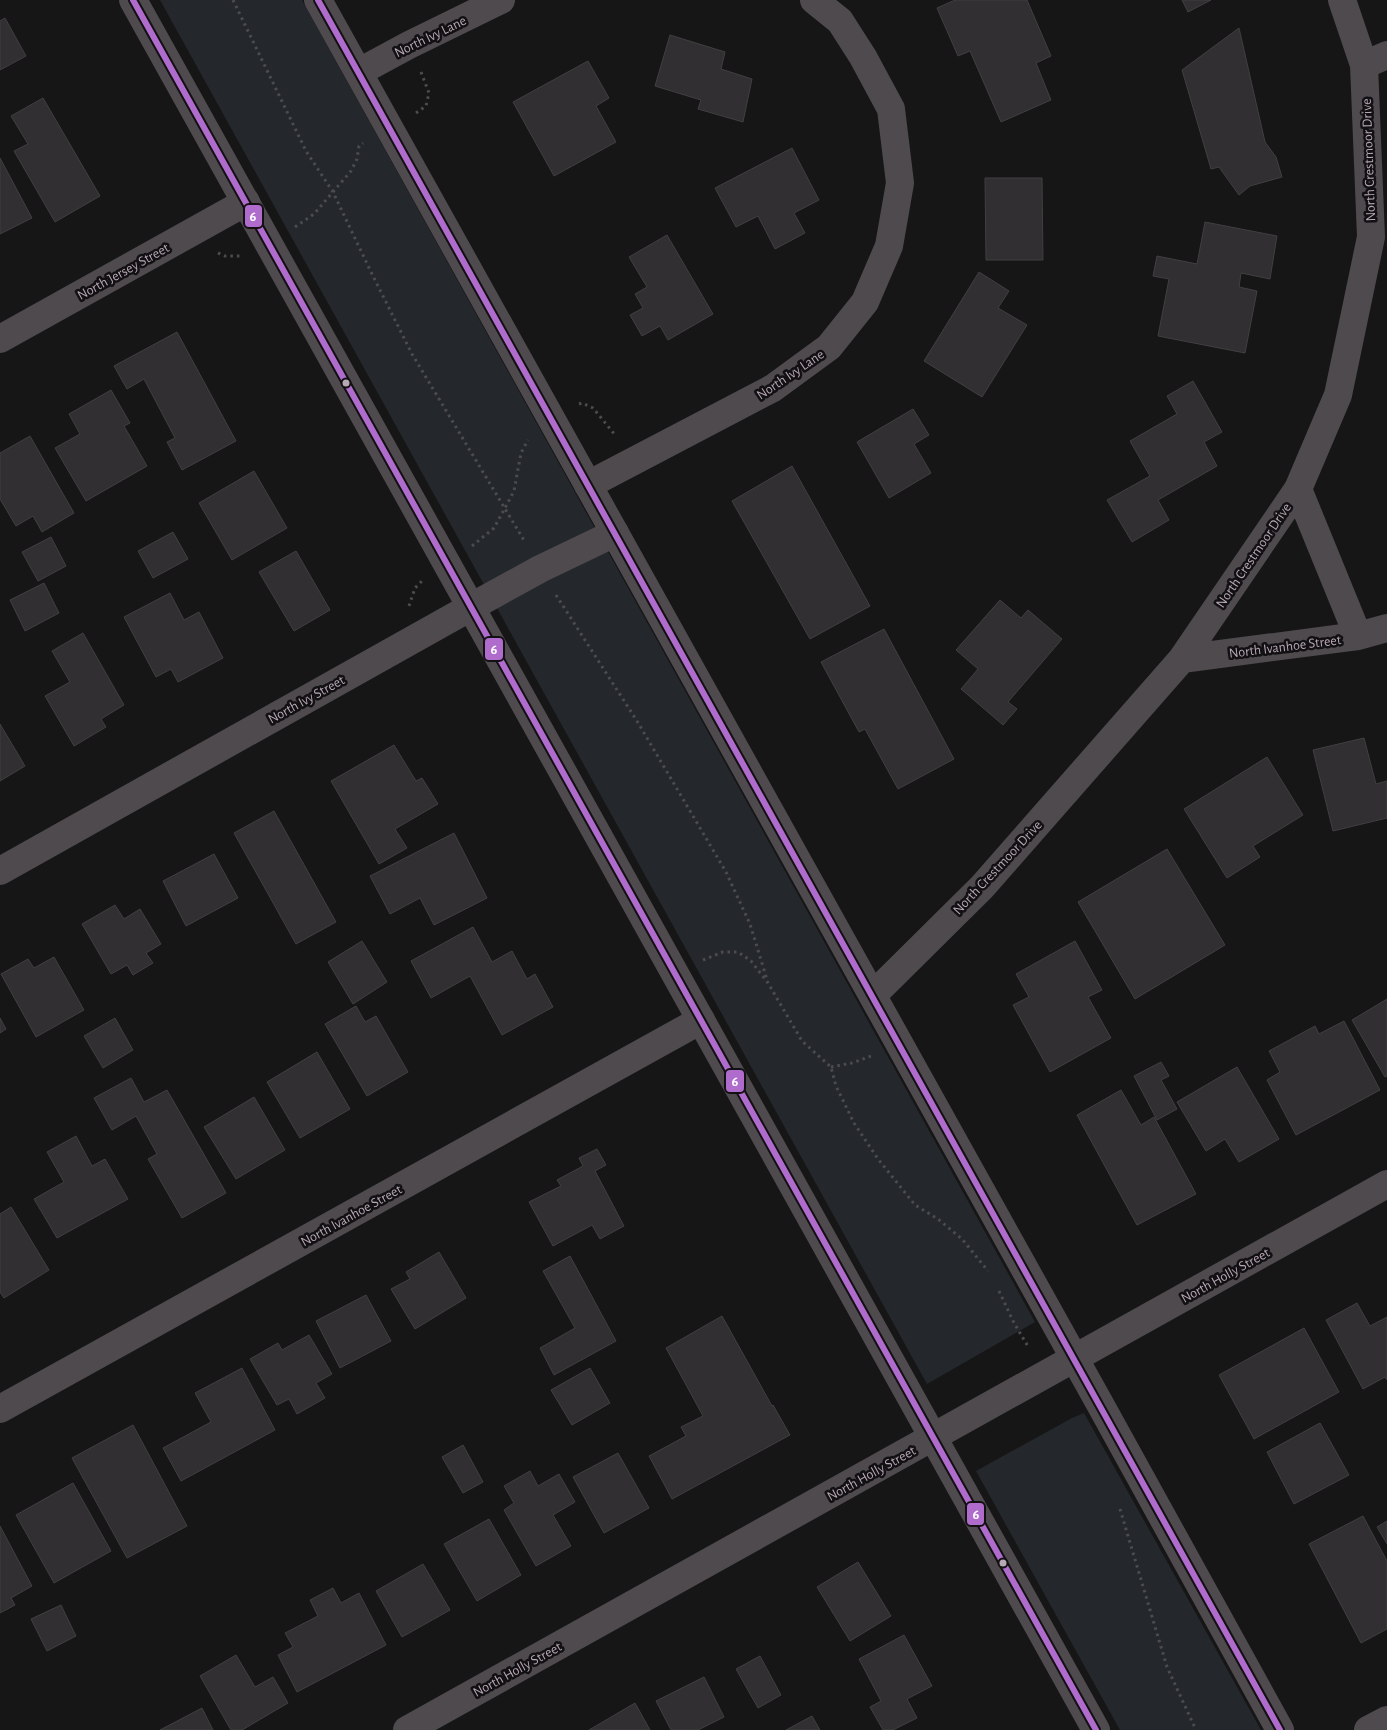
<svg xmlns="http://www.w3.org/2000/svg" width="1387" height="1730" font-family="'Alegreya Sans',sans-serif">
<rect width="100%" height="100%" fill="#161616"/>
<path fill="#24282c" d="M160 0H302L1035 1322 927 1384Z
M1084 1413 1261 1730H1120L976 1471 1072 1418Z"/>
<path fill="#312f31" stroke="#423f42" d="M955 0H1027L1051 56 1036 63 1051 100 1001 122 970 51 958 56 937 8Z
M1182 0H1211L1188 12Z
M5 18 26 56 0 70V21Z
M1239 28 1265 142 1276 157 1282 177 1250 186 1239 195 1219 167 1211 169 1182 70Z
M670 35 725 52 721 69 752 79 743 122 698 109 701 100 655 86Z
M588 61 609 98 596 106 616 142 554 176 513 102Z
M43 98 100 196 55 222 14 151 28 144 11 116Z
M792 148 819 200 794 213 805 233 775 249 758 216 736 227 715 188Z
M0 158 32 218 0 234Z
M985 178H1042L1043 260H986Z
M1205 222 1277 236 1270 279 1241 273 1239 287 1257 291 1245 353 1158 336 1169 279 1153 276 1157 256 1197 264Z
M667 235 713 314 668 340 660 326 642 336 630 315 643 308 635 294 647 287 629 257Z
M979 272 1009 291 998 308 1027 325 982 397 924 361Z
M177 332 236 441 182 470 167 442 175 438 144 379 127 389 114 366Z
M1193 381 1222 432 1204 442 1217 466 1158 500 1169 520 1132 542 1107 500 1150 476 1130 441 1177 414 1167 396Z
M111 390 130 423 124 426 147 466 86 501 55 448 80 434 69 414Z
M913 409 929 435 914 444 931 473 889 498 857 442Z
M30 436 74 513 42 532 33 516 16 526 0 499V453Z
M792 466 870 606 810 639 732 501Z
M254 471 287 528 232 560 199 503Z
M173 532 188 559 153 578 138 551Z
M51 537 66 566 38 581 22 552Z
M296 551 330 610 294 631 259 572Z
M44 583 59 613 25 631 10 600Z
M170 593 184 620 199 612 223 658 178 682 171 669 156 677 124 617Z
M1000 600 1021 618 1028 610 1062 639 1008 702 1017 709 1003 725 961 689 978 669 956 650Z
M884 629 954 759 898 789 865 729 859 732 821 662Z
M83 633 124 705 101 719 106 727 74 746 45 696 70 682 52 651Z
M0 724 25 766 0 781Z
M1364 738 1376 784 1387 781V818L1333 831 1313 750Z
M394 745 416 781 422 778 438 804 395 829 407 848 379 864 331 781Z
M1267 757 1303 815 1253 846 1260 857 1227 878 1184 809Z
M274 811 336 922 296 944 234 833Z
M454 833 487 898 434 925 420 898 390 914 370 876Z
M1167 849 1225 945 1135 999 1078 902Z
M214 854 238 898 186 926 163 881Z
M115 905 124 919 140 909 161 944 146 953 153 963 133 975 127 965 111 974 82 924Z
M473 927 492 962 512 951 527 979 535 974 553 1007 502 1035 470 976 431 998 411 961Z
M362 941 387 982 353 1004 328 962Z
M1075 941 1102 990 1088 997 1111 1038 1050 1072 1013 1005 1029 997 1016 974Z
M54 957 84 1010 36 1037 1 974 28 959 34 968Z
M1387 999V1076L1385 1077 1352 1020Z
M356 1006 365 1022 376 1016 408 1072 367 1096 325 1024Z
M0 1018 6 1029 0 1033Z
M115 1018 133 1050 103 1068 84 1036Z
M1344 1021 1380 1090 1296 1135 1267 1080 1280 1072 1269 1051 1315 1026 1319 1034Z
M317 1052 350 1109 300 1138 267 1082Z
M1161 1062 1169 1076 1161 1080 1177 1109 1157 1120 1134 1076Z
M1237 1067 1279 1139 1239 1162 1225 1139 1206 1151 1177 1102Z
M131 1078 144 1102 167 1090 226 1193 182 1218 148 1159 157 1154 136 1116 112 1130 94 1098Z
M1121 1090 1141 1125 1154 1117 1196 1194 1137 1225 1077 1115Z
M254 1097 285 1150 236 1179 204 1127Z
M76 1136 92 1166 105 1159 128 1199 57 1238 34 1199 64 1182 47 1152Z
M597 1149 606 1165 595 1171 624 1226 600 1239 592 1225 553 1246 529 1202 561 1186 557 1180 583 1166 579 1158Z
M11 1207 49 1270 4 1298 0 1292V1214Z
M439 1252 466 1298 415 1329 391 1289 410 1279 406 1272Z
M570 1256 616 1341 554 1375 540 1348 575 1328 543 1271Z
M366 1295 391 1341 340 1368 316 1321Z
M1357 1303 1370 1326 1387 1317V1380L1385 1377 1363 1389 1326 1320Z
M722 1316 772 1406 773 1405 790 1435 672 1499 649 1456 686 1436 681 1427 703 1416 666 1348Z
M1304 1328 1339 1392 1254 1439 1219 1375Z
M309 1335 332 1374 316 1383 325 1398 297 1414 289 1399 277 1405 250 1359 278 1343 282 1350Z
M242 1368 275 1430 181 1481 163 1448 211 1422 195 1393Z
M590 1368 610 1403 572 1425 551 1390Z
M1320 1423 1349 1475 1294 1504 1267 1452Z
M133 1425 187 1526 127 1558 72 1458Z
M463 1445 483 1482 463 1493 442 1457Z
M618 1453 649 1508 604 1533 573 1477Z
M530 1471 538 1486 559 1474 575 1502 553 1515 571 1546 536 1566 504 1510 514 1503 504 1486Z
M73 1483 111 1551 54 1583 16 1515Z
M1363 1516 1387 1561V1629L1361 1643 1309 1544Z
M489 1519 521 1575 477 1601 444 1544Z
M1387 1521V1544L1377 1527Z
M0 1526 32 1586 11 1598 15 1605 0 1613Z
M858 1562 891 1616 850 1641 817 1587Z
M423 1564 450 1610 402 1637 376 1591Z
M333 1588 341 1603 359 1593 386 1645 297 1692 278 1655 293 1647 285 1633 318 1616 310 1600Z
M61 1605 76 1636 47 1651 31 1619Z
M904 1635 932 1686 907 1699 917 1718 893 1730H883L870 1707 881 1701 859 1659Z
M236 1655 255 1687 273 1677 288 1703 242 1730H231L200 1676Z
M760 1656 781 1695 758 1708 736 1669Z
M704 1677 724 1717 698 1730H671L656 1701Z
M635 1703 650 1730H589Z
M202 1708 213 1730H160Z
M812 1716 820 1730H786Z"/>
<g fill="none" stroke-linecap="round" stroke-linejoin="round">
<path stroke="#4e4b4e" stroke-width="3" stroke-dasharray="2.5 4" stroke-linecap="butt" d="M233 0 306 151 333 192 371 272 412 354 525 542
M416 113 426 106 429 93 421 72
M295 227 314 214 351 171 357 159 359 146 363 143
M218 253 225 256H241
M579 404 582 403 593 408 616 436
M472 546 494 528 505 508 514 491 521 453 528 440
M556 595 637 721 726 872 750 924 768 983
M409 606 415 588 422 581
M703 960 723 952H738L751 961 768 983 802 1041 831 1067 836 1086 854 1123 878 1159 915 1205 938 1219 962 1239 988 1271
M831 1067 852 1063 871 1056
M999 1291 1014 1323 1029 1348
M1120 1509 1167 1667 1196 1730"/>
<path stroke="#4e4a4d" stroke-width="28" d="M1364 65 1387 55
M359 72 409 45 501 0
M0 339 246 202
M588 485 773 388 829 347 865 302 889 246 900 183 891 109 863 57 840 21 814 0
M1298 489 1358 636
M1182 659 1358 636 1387 628
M0 871 471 607 540 569 615 533
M873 995 982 887 1182 659 1298 489 1338 395 1371 237 1364 65 1342 0
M0 1409 701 1020
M407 1730 1387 1184
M1368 1730 1387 1720"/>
<path stroke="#4f4a4e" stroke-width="28" d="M133 0 1096 1730
M318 0 1100 1404 1280 1730"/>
<g stroke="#121012" stroke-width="10">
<path id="bus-1" d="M133 0 1096 1730
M318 0 1280 1730"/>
</g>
<use href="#bus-1" stroke="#b06ccc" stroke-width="6"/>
</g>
<g fill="#b7a8b6" stroke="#121012" stroke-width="2">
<circle cx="346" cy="383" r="4.5"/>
<circle cx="1003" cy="1563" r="4.5"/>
</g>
<g text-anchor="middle" stroke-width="5" stroke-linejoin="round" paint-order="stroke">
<g font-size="14" fill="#b7a8b6" stroke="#121012">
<text transform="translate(430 36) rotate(-26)" y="5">North Ivy Lane</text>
<text transform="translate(1368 160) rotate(-92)" y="5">North Crestmoor Drive</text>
<text transform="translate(123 271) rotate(-29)" y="5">North Jersey Street</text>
<text transform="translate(790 374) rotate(-34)" y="5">North Ivy Lane</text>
<text transform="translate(1253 555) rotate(-56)" y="5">North Crestmoor Drive</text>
<text transform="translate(1285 646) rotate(-7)" y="5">North Ivanhoe Street</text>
<text transform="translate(306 699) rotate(-29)" y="5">North Ivy Street</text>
<text transform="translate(997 867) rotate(-47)" y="5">North Crestmoor Drive</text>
<text transform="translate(351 1215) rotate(-29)" y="5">North Ivanhoe Street</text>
<text transform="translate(1225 1275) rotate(-29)" y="5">North Holly Street</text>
<text transform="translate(871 1473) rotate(-29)" y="5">North Holly Street</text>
<text transform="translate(517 1669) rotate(-29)" y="5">North Holly Street</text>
</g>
</g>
<g stroke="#121012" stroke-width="2">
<rect x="244" y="204" width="19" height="24" rx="5" fill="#b06ccc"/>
<rect x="484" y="637" width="20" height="24" rx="5" fill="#b06ccc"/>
<rect x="725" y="1069" width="20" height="24" rx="5" fill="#b06ccc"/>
<rect x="966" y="1502" width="19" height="24" rx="5" fill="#b06ccc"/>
</g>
<g font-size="14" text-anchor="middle" font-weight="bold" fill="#fff">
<text x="253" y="221">6</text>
<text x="494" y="654">6</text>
<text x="735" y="1086">6</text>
<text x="976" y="1519">6</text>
</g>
</svg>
